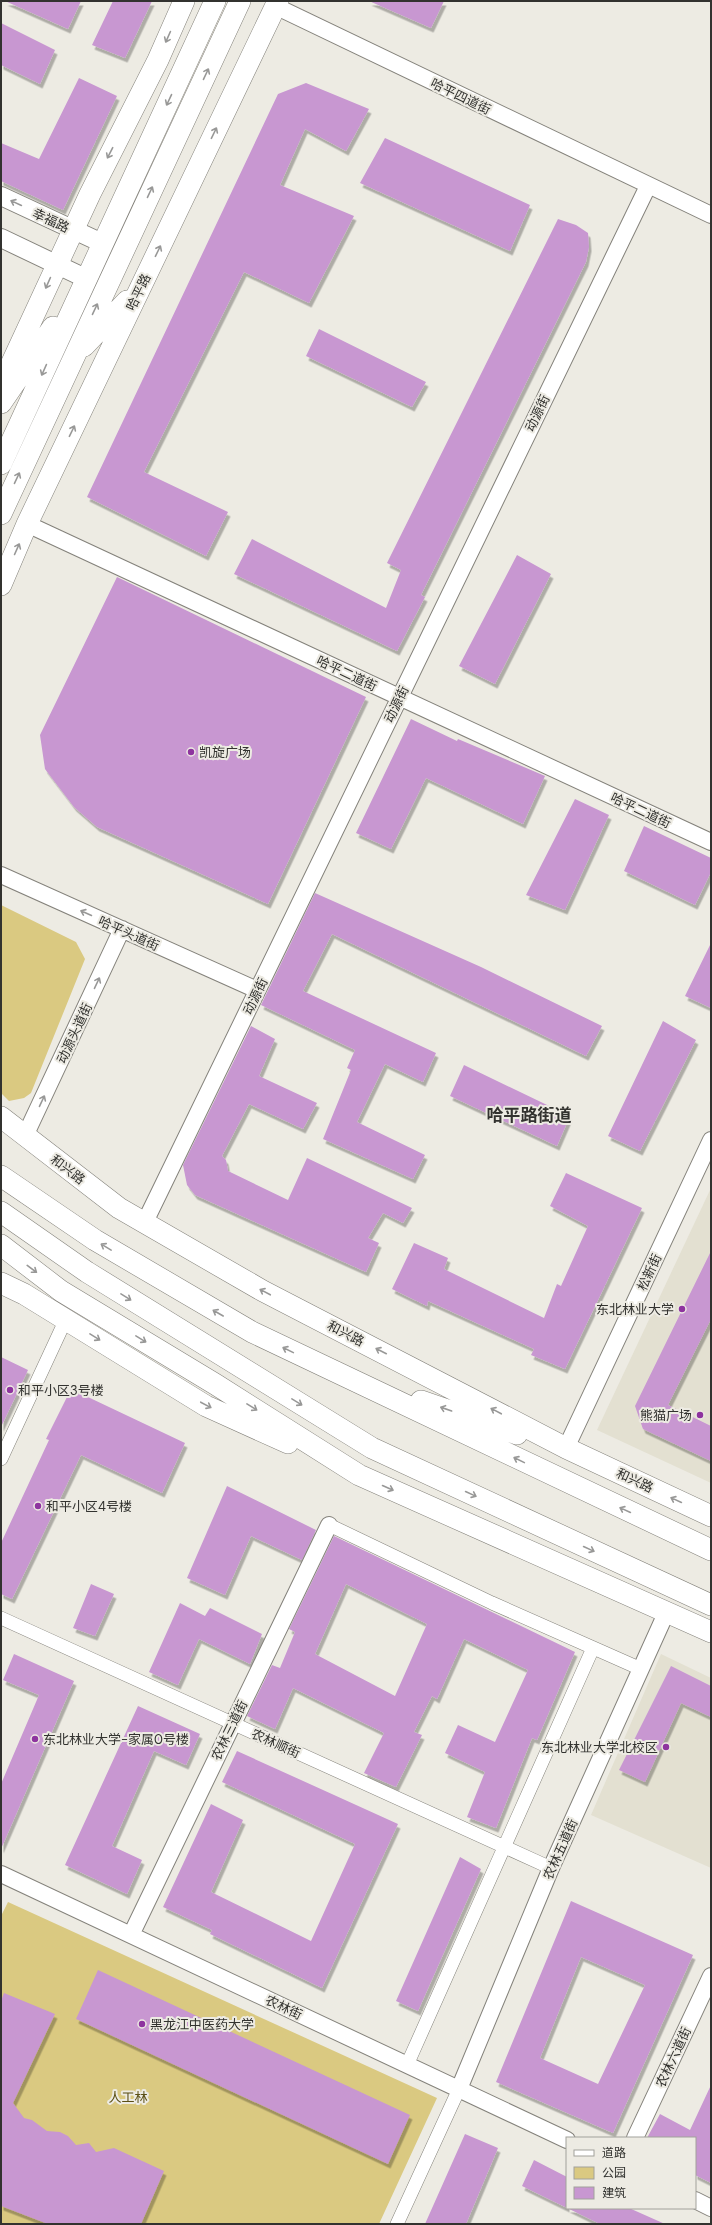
<svg xmlns="http://www.w3.org/2000/svg" width="712" height="2225" font-family="'DM Sans','Noto Sans SC',sans-serif">
<defs>
<filter id="shadow"><feDropShadow dx="2.5" dy="4.5" stdDeviation="0" flood-color="#0004"/></filter>
</defs>
<rect width="100%" height="100%" fill="#edebe3"/>
<path fill="#e3e0d1" d="M711 1188V1483L597 1430Z
M661 1654 711 1678V1868L591 1815Z"/>
<path fill="#dac981" d="M1 905 76 942 85 959 31 1093 24 1098 9 1101 1 1093Z
M8 1902 437 2098 379 2224H1V1916Z"/>
<path fill="#c897d1" fill-rule="evenodd" filter="url(#shadow)" d="M5 1H81L68 29Z
M113 1H152L125 58 92 45Z
M369 1H444L431 28Z
M1 23 55 50 40 84 1 65Z
M79 78 117 96 63 210 1 181V143L39 159Z
M306 83 369 109 346 151 305 129 280 185 354 216 309 303 244 272 144 472 228 512 206 556 87 497 278 94Z
M385 138 530 205 510 251 360 183Z
M558 219 576 225 588 233 589 247 586 262 421 595 425 597 397 651 234 574 252 539 386 608 401 570 387 563Z
M319 329 426 382 412 407 306 356Z
M517 555 551 574 495 684 459 666Z
M117 577 366 697 268 904 97 827 74 807 45 769 40 735Z
M411 719 457 741 458 739 545 776 523 824 426 778 391 849 356 833Z
M575 799 609 815 565 910 526 895Z
M644 826 711 858V872L695 905 624 871Z
M315 893 481 967 602 1026 586 1056 332 934 303 991 436 1053 423 1082 385 1064 357 1122 425 1155 413 1179 323 1139 351 1070 347 1068 355 1050 261 1005Z
M711 943V1008L685 996Z
M663 1021 696 1040 640 1151 608 1136Z
M251 1026 275 1039 259 1076 317 1103 303 1129 249 1104 222 1156 226 1160 228 1171 288 1200 307 1158 412 1208 403 1223 383 1213 368 1238 379 1243 366 1272 195 1195 187 1185 183 1165Z
M464 1065 570 1116 557 1146 450 1096Z
M566 1173 642 1208 565 1369 531 1355 534 1349 428 1301 427 1306 392 1289 414 1243 448 1258 444 1269 544 1318 557 1284 561 1286 588 1226 550 1206Z
M711 1251V1319L668 1405 711 1426V1461L643 1429 635 1406Z
M1 1357 28 1370 1 1427Z
M71 1389 185 1443 162 1493 81 1455 12 1599 1 1594V1543L49 1440 46 1439Z
M227 1486 316 1530 302 1560 251 1536 225 1595 187 1578Z
M334 1536 575 1652 537 1740 532 1738 496 1828 467 1817 485 1772 445 1753 458 1725 495 1742 528 1670 464 1639 437 1699 432 1696 414 1732 422 1735 396 1787 364 1773 384 1733 293 1688 275 1729 247 1716 272 1665 280 1668 295 1632 289 1629ZM346 1584 427 1624 395 1696 315 1654Z
M91 1584 114 1594 95 1636 73 1628Z
M180 1603 205 1616 210 1608 262 1634 250 1664 199 1639 178 1685 149 1672Z
M14 1654 74 1681 1 1849V1784L39 1695 3 1680Z
M671 1666 711 1686V1717L681 1703 645 1782 619 1770Z
M138 1706 200 1734 186 1765 154 1751 112 1846 142 1860 127 1894 65 1865Z
M237 1751 398 1824 322 1988 210 1934 212 1930 163 1907 211 1804 243 1820 211 1892 311 1941 355 1844 222 1782Z
M460 1857 481 1869 418 2011 396 2001Z
M571 1901 693 1955 613 2133 496 2082ZM581 1957 645 1985 598 2084 540 2058Z
M98 1970 410 2115 388 2164 76 2019Z
M4 1993 55 2014 13 2103 24 2118 32 2120 47 2131 60 2132 68 2136 76 2145 89 2143 96 2152 114 2148 164 2171 141 2224H48L1 2206V2001Z
M711 2085V2183L695 2175V2138H647L660 2114 690 2130Z
M465 2134 498 2148 466 2224H425Z
M534 2160 567 2177V2208H629L665 2224H600L522 2186Z"/>
<g fill="none" stroke-linecap="round" stroke-linejoin="round">
<g stroke="#84827b" stroke-width="14">
<path id="minor" d="M1 1459 66 1319
M329 1525 492 1603 641 1669
M1 1618 551 1868
M407 2065 593 1648
M397 2224 459 2089"/>
</g>
<g stroke="#84827b" stroke-width="18">
<path id="tertiary" d="M275 6 711 215
M27 524 711 842
M1 875 257 990
M25 1136 122 929
M145 1222 648 186
M566 1448 711 1140
M1 1874 567 2140
M131 1935 329 1525
M459 2089 551 1868 667 1611
M635 2138 711 1976
M695 2200 711 2208"/>
</g>
<g stroke="#84827b" stroke-width="20">
<path id="secondary" d="M1 196 102 243
M1 238 85 278"/>
</g>
<g stroke="#84827b" stroke-width="22">
<path id="trunk" d="M84 346 127 301
M1 386 90 194 158 60 184 1
M1 403 53 327
M1 464 215 1
M1 514 240 1
M1 585 27 524 278 1
M1 1117 119 1208 263 1291 566 1448 711 1516
M1 1176 95 1240 252 1332 711 1550
M1 1212 87 1272 372 1448 711 1605
M1 1245 61 1291 215 1384 359 1475 711 1632
M1 1283 24 1294 206 1406 288 1443
M421 1401 517 1434"/>
</g>
<use href="#minor" stroke="#fff" stroke-width="13"/>
<use href="#tertiary" stroke="#fff" stroke-width="16"/>
<use href="#secondary" stroke="#fff" stroke-width="18"/>
<use href="#trunk" stroke="#fff" stroke-width="21"/>
</g>
<defs><path id="oneway-shaft" d="M-6 0H5M1.5-3L5.5 0L1.5 3" fill="none" stroke-width="1.6" stroke-linecap="round" stroke-linejoin="round"/></defs>
<g stroke="#989897">
<use href="#oneway-shaft" transform="translate(168 37) rotate(114)"/>
<use href="#oneway-shaft" transform="translate(206 74) rotate(-65)"/>
<use href="#oneway-shaft" transform="translate(169 100) rotate(115)"/>
<use href="#oneway-shaft" transform="translate(214 133) rotate(-64)"/>
<use href="#oneway-shaft" transform="translate(110 153) rotate(117)"/>
<use href="#oneway-shaft" transform="translate(150 192) rotate(-65)"/>
<use href="#oneway-shaft" transform="translate(16 203) rotate(-155)"/>
<use href="#oneway-shaft" transform="translate(158 251) rotate(-64)"/>
<use href="#oneway-shaft" transform="translate(48 283) rotate(114)"/>
<use href="#oneway-shaft" transform="translate(95 309) rotate(-65)"/>
<use href="#oneway-shaft" transform="translate(44 370) rotate(114)"/>
<use href="#oneway-shaft" transform="translate(72 431) rotate(-64)"/>
<use href="#oneway-shaft" transform="translate(17 478) rotate(-65)"/>
<use href="#oneway-shaft" transform="translate(17 549) rotate(-66)"/>
<use href="#oneway-shaft" transform="translate(86 913) rotate(-156)"/>
<use href="#oneway-shaft" transform="translate(97 983) rotate(-65)"/>
<use href="#oneway-shaft" transform="translate(42 1101) rotate(-65)"/>
<use href="#oneway-shaft" transform="translate(106 1247) rotate(-149)"/>
<use href="#oneway-shaft" transform="translate(32 1269) rotate(37)"/>
<use href="#oneway-shaft" transform="translate(265 1292) rotate(-152)"/>
<use href="#oneway-shaft" transform="translate(126 1297) rotate(32)"/>
<use href="#oneway-shaft" transform="translate(218 1313) rotate(-150)"/>
<use href="#oneway-shaft" transform="translate(95 1337) rotate(32)"/>
<use href="#oneway-shaft" transform="translate(141 1339) rotate(31)"/>
<use href="#oneway-shaft" transform="translate(288 1350) rotate(-154)"/>
<use href="#oneway-shaft" transform="translate(381 1351) rotate(-153)"/>
<use href="#oneway-shaft" transform="translate(297 1402) rotate(31)"/>
<use href="#oneway-shaft" transform="translate(206 1405) rotate(28)"/>
<use href="#oneway-shaft" transform="translate(252 1407) rotate(32)"/>
<use href="#oneway-shaft" transform="translate(446 1409) rotate(-161)"/>
<use href="#oneway-shaft" transform="translate(496 1411) rotate(-152)"/>
<use href="#oneway-shaft" transform="translate(519 1460) rotate(-154)"/>
<use href="#oneway-shaft" transform="translate(388 1488) rotate(24)"/>
<use href="#oneway-shaft" transform="translate(471 1494) rotate(25)"/>
<use href="#oneway-shaft" transform="translate(676 1500) rotate(-155)"/>
<use href="#oneway-shaft" transform="translate(625 1510) rotate(-155)"/>
<use href="#oneway-shaft" transform="translate(589 1549) rotate(25)"/>
</g>
<g fill="#8e349f" stroke="#edebe3" stroke-width="1.5">
<circle cx="191" cy="752" r="4"/>
<circle cx="682" cy="1309" r="4"/>
<circle cx="10" cy="1390" r="4"/>
<circle cx="700" cy="1415" r="4"/>
<circle cx="38" cy="1506" r="4"/>
<circle cx="35" cy="1739" r="4"/>
<circle cx="666" cy="1747" r="4"/>
<circle cx="142" cy="2024" r="4"/>
</g>
<g text-anchor="middle" stroke-width="4" stroke-linejoin="round" paint-order="stroke">
<g font-size="13" fill="#32322f" stroke="#edebe3">
<text transform="translate(461 96) rotate(26)" y="5">哈平四道街</text>
<text transform="translate(51 220) rotate(25)" y="5">幸福路</text>
<text transform="translate(138 292) rotate(-64)" y="5">哈平路</text>
<text transform="translate(537 413) rotate(-64)" y="5">动源街</text>
<text transform="translate(347 673) rotate(25)" y="5">哈平二道街</text>
<text transform="translate(396 704) rotate(-64)" y="5">动源街</text>
<text transform="translate(641 810) rotate(25)" y="5">哈平二道街</text>
<text transform="translate(129 933) rotate(24)" y="5">哈平头道街</text>
<text transform="translate(255 996) rotate(-64)" y="5">动源街</text>
<text transform="translate(74 1033) rotate(-65)" y="5">动源头道街</text>
<text transform="translate(68 1169) rotate(37)" y="5">和兴路</text>
<text transform="translate(649 1272) rotate(-65)" y="5">松新街</text>
<text transform="translate(346 1333) rotate(27)" y="5">和兴路</text>
<text transform="translate(635 1480) rotate(25)" y="5">和兴路</text>
<text transform="translate(229 1730) rotate(-64)" y="5">农林三道街</text>
<text transform="translate(276 1743) rotate(24)" y="5">农林顺街</text>
<text transform="translate(560 1849) rotate(-66)" y="5">农林五道街</text>
<text transform="translate(284 2007) rotate(25)" y="5">农林街</text>
<text transform="translate(673 2057) rotate(-65)" y="5">农林六道街</text>
</g>
<g font-size="13" fill="#32322f" stroke="#edebe3" text-anchor="start">
<text x="199" y="757">凯旋广场</text>
<text x="674" y="1314" text-anchor="end">东北林业大学</text>
<text x="18" y="1395">和平小区3号楼</text>
<text x="692" y="1420" text-anchor="end">熊猫广场</text>
<text x="46" y="1511">和平小区4号楼</text>
<text x="43" y="1744">东北林业大学-家属0号楼</text>
<text x="658" y="1752" text-anchor="end">东北林业大学北校区</text>
<text x="150" y="2029">黑龙江中医药大学</text>
</g>
<g font-size="13" fill="#5b4f15" stroke="#edebe3">
<text x="128" y="2102">人工林</text>
</g>
<g font-size="17" font-weight="bold" fill="#32322f" stroke="#edebe3">
<text x="529" y="1121">哈平路街道</text>
</g>
</g>
<rect width="712" height="2225" fill="none" stroke="#32322f" stroke-width="4"/>
<rect x="566" y="2137" width="130" height="72" fill="#edebe3" stroke="#a2a19b"/>
<rect x="574" y="2150" width="20" height="6" fill="#ffffff" stroke="#a2a19b"/>
<text x="602" y="2157" font-size="12" fill="#32322f">道路</text>
<rect x="574" y="2167" width="20" height="12" fill="#dac981" stroke="#a2a19b"/>
<text x="602" y="2177" font-size="12" fill="#32322f">公园</text>
<rect x="574" y="2187" width="20" height="12" fill="#c897d1" stroke="#a2a19b"/>
<text x="602" y="2197" font-size="12" fill="#32322f">建筑</text>
</svg>
